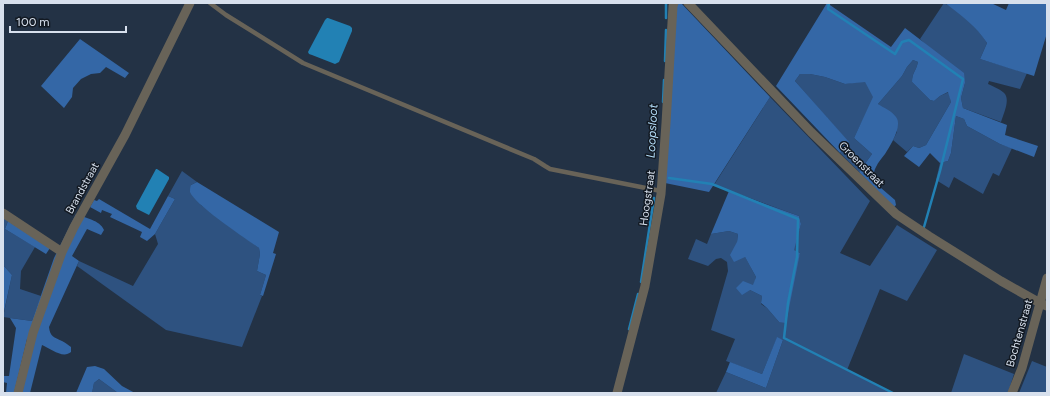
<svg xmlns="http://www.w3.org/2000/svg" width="1050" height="396" font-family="Figtree,sans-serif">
<rect width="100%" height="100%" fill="#233245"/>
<path fill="#2e5280" d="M944 3C960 11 977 27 987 43L980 59 1027 73 1020 89 989 81 988 84C992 86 1002 90 1005 94 1010 101 1003 115 1001 122L963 108 961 98 965 83 920 39Z
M913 60 918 62C916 71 912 73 912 82L930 100 934 101 940 96 949 92 951 102 926 145 919 148 913 146 907 152 893 140 897 132 878 104 902 76 907 67Z
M800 74H810L825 77 845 84 865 81 874 97 854 138 872 154 859 172 840 153 849 143 795 81Z
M770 97 870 201 840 253 870 266 897 225 937 250 907 301 880 289 847 370 894 393H716L726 372 766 388 783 340 777 338 762 374 726 361 735 339 711 330 728 271 727 262 721 258 716 259 708 266 688 259 696 239 707 244 711 234 729 231 738 234 737 242 756 277 754 285 750 290 762 296 761 304 767 308 779 322 800 253 793 250 801 224 799 216 714 185Z
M956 116 964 119 967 126 1000 144 1012 148 999 176 993 173 983 194 954 177 949 188 936 180 940 163 948 161 951 153Z
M182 171 197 182 191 185 201 205 259 248 260 254 257 271 266 275 260 295 262 296 242 347 166 330 77 266 79 261 133 286 158 244 155 234 175 199 168 196Z
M3 217 8 221 5 229 35 247 21 271 20 289 41 296 32 321 3 317 12 275 3 265Z
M964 354 1014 374 1008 393H951Z
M1032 361 1047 367V393H1019Z
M99 379 118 393H92L94 383Z"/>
<path fill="#3467a6" d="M677 3H681L770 97 709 192 665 183Z
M827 3 891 47 905 28 964 73 965 83 961 98 963 108 1007 125 1005 135 1038 146 1034 157 1000 144 967 126 964 119 956 116 951 153 948 161 940 163 930 153 919 167 904 156 913 146 919 148 926 145 951 102 948 92 940 96 934 101 930 100 912 82C912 73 916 71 918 62L913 60 907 67 902 76 878 104C884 108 892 111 896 117 903 126 890 146 885 154 882 158 878 162 876 167 873 172 874 177 874 182L895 200 896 205 893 208 859 172 872 154 854 138 873 97 865 82 845 84 825 77 810 74H800L795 81 849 142 840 153 776 86Z
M945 3H991L1006 10 1009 3H1047V33L1034 76 980 59 987 43C976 26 961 15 945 3Z
M80 39 129 73 125 78 106 67 100 73 91 74 81 79 73 88 72 97 64 108 41 86Z
M197 182 279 232 273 253 276 254 263 296 260 295 266 275 257 271 260 254 259 248C245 238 195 205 190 192 190 189 190 188 191 185Z
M729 191 799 216 801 224 794 250 800 253 786 323 779 322 767 308 761 303 762 296 750 290 742 295 736 288 743 281 753 285 756 277 745 257 734 262 730 255 737 242 738 234 729 231 711 234Z
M168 196 175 199 155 234 147 241 140 237 142 232 110 217 112 214 102 210 101 213 90 207 94 200 97 201 99 199 150 229Z
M76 214C85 218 100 220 104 230L101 235 87 229 72 256 79 261 49 327C50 337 54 337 62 341 66 343 68 345 71 347V352C63 359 51 349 42 345L30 393H22L34 342 27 339 14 393H6L7 383 3 382V376H9L16 328 10 318 32 321 54 258Z
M8 221 50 248 46 254 5 229Z
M3 265 12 275 3 316Z
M777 337 783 340 766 388 726 372 730 362 762 374Z
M95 366 104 369 122 386 135 393H118L99 379 94 383 92 393H76L87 367Z"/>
<path fill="#2281b4" d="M327 18H328L350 26 352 28V31L339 62 335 64 312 55 309 54 308 52 325 20Z
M156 169H157L169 177V179L149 215 137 209 136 206Z"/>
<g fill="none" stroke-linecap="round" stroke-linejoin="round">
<path stroke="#2281b4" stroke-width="2.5" d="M666 3V18
M829 3 828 9 895 54 902 42 909 40 963 79 940 171 924 227
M665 61 666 30
M663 102 664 80
M669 178 712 184 798 219 797 257 788 303 784 338 893 393
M641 282 654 198
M629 329 638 294"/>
<path stroke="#686358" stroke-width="4.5" d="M210 3 226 15 303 63 534 159 545 166 550 169 661 191"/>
<path stroke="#686358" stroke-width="9" d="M688 3 811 132 896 214 929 236 1001 281 1040 303 1047 306
M3 213 62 252
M18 393 33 333 62 252 74 227 125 135 190 3
M617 393 645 286 661 194 666 123 673 6 674 3
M1012 393 1022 368 1047 278"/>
</g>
<g text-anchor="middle" stroke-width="3" stroke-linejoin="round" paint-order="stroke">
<g font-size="11" fill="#d7e0ed" stroke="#121922">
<text transform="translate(862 164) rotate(45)" y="4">Groenstraat</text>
<text transform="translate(82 188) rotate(-61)" y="4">Brandstraat</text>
<text transform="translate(647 198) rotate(-82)" y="4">Hoogstraat</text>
<text transform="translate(1019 333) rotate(-74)" y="4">Bochtenstraat</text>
</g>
<g font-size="12" font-style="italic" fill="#b5defa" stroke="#121922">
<text transform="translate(652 131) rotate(-87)" y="4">Loopsloot</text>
</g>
</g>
<rect width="1050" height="396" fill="none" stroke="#d7e0ed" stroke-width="8"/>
<path d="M10 26v6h116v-6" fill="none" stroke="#d7e0ed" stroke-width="2"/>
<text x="16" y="26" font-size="12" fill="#d7e0ed" stroke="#121922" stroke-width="3" paint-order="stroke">100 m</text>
</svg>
